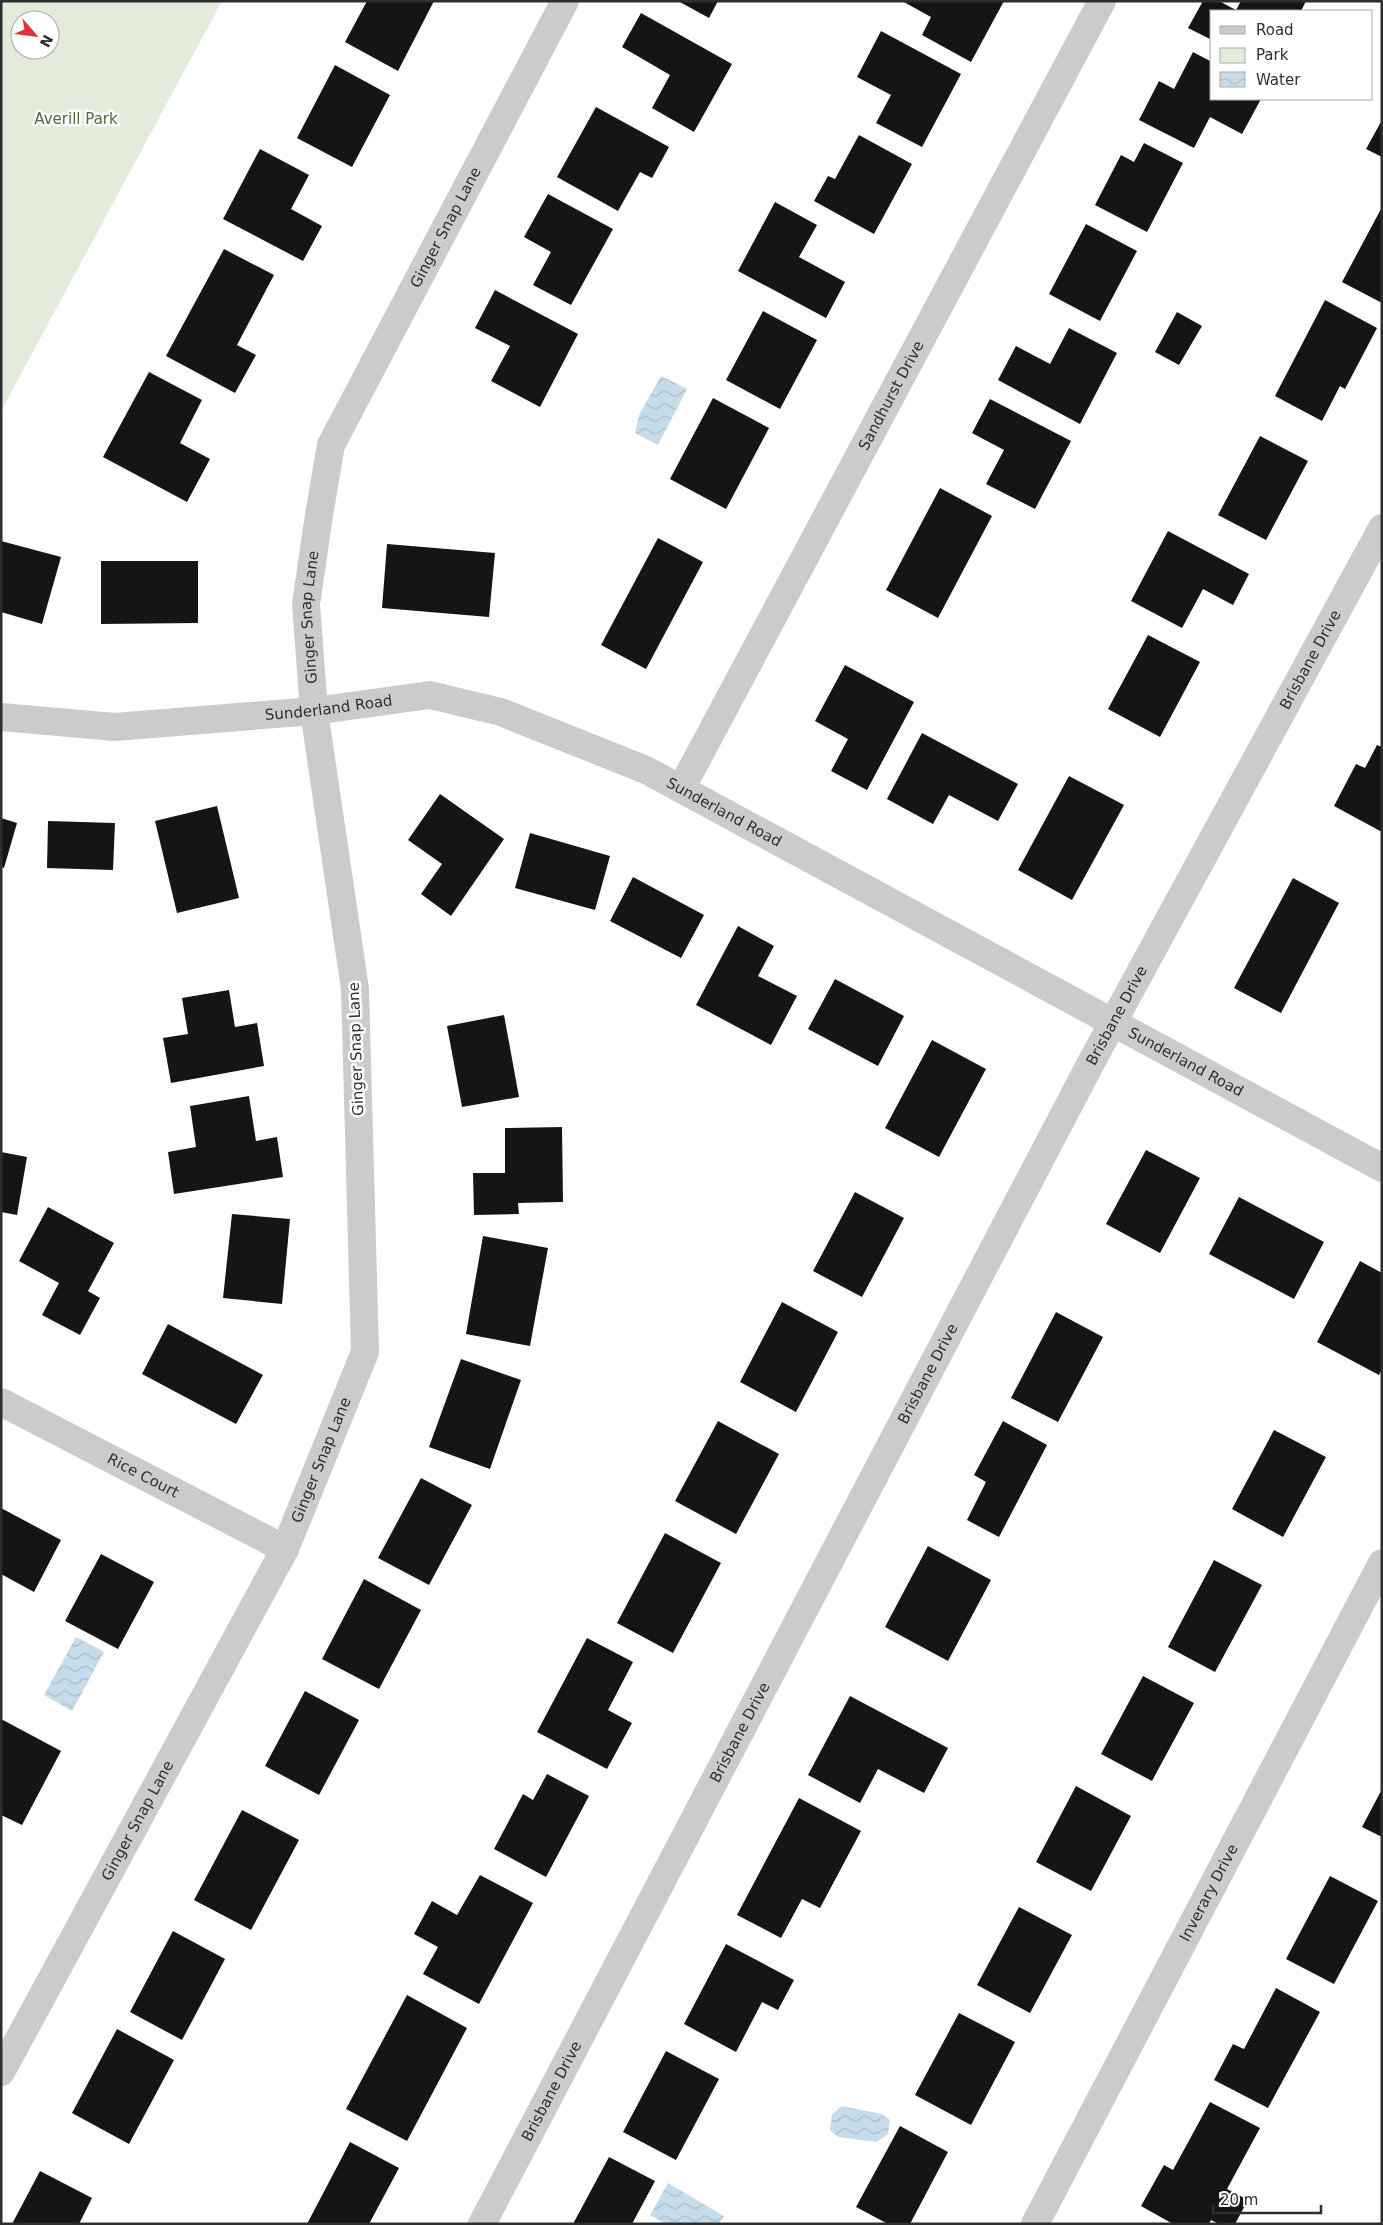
<svg xmlns="http://www.w3.org/2000/svg" width="1383" height="2225" font-family="'DejaVu Sans',sans-serif">
<defs>
<pattern id="water-waves" width="16" height="10" patternUnits="userSpaceOnUse" patternTransform="scale(1.25)"><rect width="16" height="10" fill="#c7dceb"/><path d="M0 5q4-4 8 0t8 0" fill="none" stroke="#abbdca"/></pattern>
</defs>
<rect width="100%" height="100%" fill="#fff"/>
<path fill="#e3ebdb" fill-rule="evenodd" d="M1 1H222L1 411ZM20 20H50V50H20Z"/>
<path fill="url(#water-waves)" d="M661 376 687 389 658 445 635 433 639 415Z
M76 1637 104 1652 72 1711 44 1695Z
M842 2106 882 2114 890 2120 888 2134 877 2142 838 2137 830 2130 832 2114Z
M668 2183 724 2216 719 2224H666L650 2215Z"/>
<path fill="#151515" d="M367 1H434L398 71 345 42Z
M678 1H718L709 18Z
M902 1H1004L971 62 922 35 931 17Z
M1203 1H1219L1236 10 1241 1H1306L1301 11H1212V40L1188 28Z
M641 13 732 64 694 132 652 108 670 75 622 47Z
M881 31 961 74 922 147 876 123 891 95 857 77Z
M1193 52 1212 62V99H1261L1242 134 1210 117 1194 148 1139 120 1159 81 1174 89Z
M335 65 390 95 352 167 297 138Z
M596 107 669 147 652 178 640 172 618 211 557 177Z
M1382 120V157L1366 149Z
M859 135 912 164 874 234 814 201 828 176 835 179Z
M1144 143 1183 163 1147 232 1095 205 1121 155 1134 162Z
M260 149 309 175 291 209 322 226 303 261 223 219Z
M548 194 613 229 571 305 533 285 551 252 524 237Z
M775 202 817 225 799 257 845 282 826 318 738 271Z
M1382 207V303L1342 282Z
M1086 224 1137 251 1100 321 1049 294Z
M224 249 274 275 237 345 256 355 235 393 166 356Z
M495 290 578 334 540 407 491 381 510 346 475 328Z
M1325 300 1377 328 1345 389 1340 386 1322 421 1275 396Z
M763 311 817 340 780 409 726 380Z
M1177 312 1202 326 1179 365 1155 352Z
M1069 328 1117 353 1080 424 998 380 1016 346 1050 364Z
M149 372 202 400 180 443 210 459 187 502 103 457Z
M713 398 769 428 726 509 670 479Z
M990 399 1071 441 1035 509 986 484 1004 450 972 433Z
M1260 436 1308 461 1266 540 1218 515Z
M940 488 992 516 938 618 886 590Z
M1168 531 1249 574 1233 605 1203 589 1182 628 1131 601Z
M658 538 703 562 646 669 601 645Z
M1 541 61 557 42 624 1 612Z
M387 544 495 553 489 617 382 608Z
M101 561H198V623L101 624Z
M1148 635 1200 662 1160 737 1108 709Z
M845 665 914 702 867 790 831 771 848 739 815 721Z
M922 733 1018 784 998 821 949 795 933 824 887 799Z
M1377 745 1382 747V832L1334 806 1356 764 1365 768Z
M1069 776 1124 805 1072 900 1018 870Z
M440 794 504 839 451 916 421 894 442 864 408 840Z
M217 806 239 898 177 913 155 821Z
M1 818 17 823 4 868 1 867Z
M48 821 115 823 113 870 47 868Z
M530 833 610 856 595 910 515 888Z
M633 877 704 915 681 958 610 921Z
M1293 878 1339 903 1281 1013 1234 988Z
M738 926 774 946 758 976 797 996 771 1045 696 1005Z
M835 979 904 1016 878 1066 808 1029Z
M229 990 235 1027 257 1023 264 1066 171 1083 163 1038 188 1034 182 998Z
M504 1015 519 1097 462 1107 447 1026Z
M932 1040 986 1069 939 1157 885 1128Z
M249 1096 256 1141 277 1137 283 1177 174 1194 168 1152 196 1147 190 1106Z
M562 1127 563 1202 518 1203 519 1214 474 1215 473 1173H505V1128Z
M1146 1150 1200 1178 1160 1253 1106 1224Z
M1 1152 27 1157 17 1215 1 1212Z
M855 1192 904 1218 862 1297 813 1271Z
M1239 1197 1324 1242 1294 1299 1209 1254Z
M48 1207 114 1243 88 1291 100 1298 80 1335 42 1315 59 1283 19 1261Z
M232 1214 290 1219 282 1304 223 1298Z
M483 1236 548 1248 530 1346 466 1334Z
M1360 1261 1382 1273V1369L1379 1375 1317 1342Z
M782 1302 838 1332 796 1412 740 1382Z
M1056 1312 1103 1337 1058 1422 1011 1398Z
M168 1324 263 1375 236 1424 142 1374Z
M461 1359 521 1380 490 1469 429 1447Z
M718 1421 779 1454 736 1534 675 1501Z
M1003 1421 1047 1445 999 1537 967 1520 986 1482 974 1475Z
M1274 1430 1326 1457 1283 1537 1232 1509Z
M421 1478 472 1505 429 1585 378 1558Z
M1 1508 61 1540 34 1592 1 1574Z
M665 1533 721 1563 673 1653 617 1623Z
M928 1546 991 1580 948 1661 885 1627Z
M101 1554 154 1582 118 1649 65 1621Z
M1214 1560 1262 1585 1215 1672 1168 1647Z
M364 1579 421 1610 379 1689 322 1659Z
M587 1638 633 1662 608 1710 632 1723 607 1769 537 1732Z
M1143 1676 1194 1703 1152 1781 1101 1754Z
M305 1691 359 1720 319 1795 265 1766Z
M850 1696 948 1748 924 1793 878 1769 860 1803 808 1775Z
M1 1719 61 1751 22 1825 1 1815Z
M547 1774 589 1796 546 1877 494 1849 523 1794 533 1800Z
M1076 1786 1131 1816 1091 1891 1036 1862Z
M1382 1789V1837L1362 1827Z
M799 1798 861 1831 820 1908 802 1899 781 1938 737 1915Z
M242 1810 299 1840 251 1930 194 1900Z
M480 1875 533 1903 479 2004 423 1974 438 1947 414 1934 432 1901 457 1915Z
M1330 1876 1378 1901 1334 1984 1286 1959Z
M1019 1907 1072 1935 1030 2013 977 1985Z
M173 1931 225 1959 182 2040 130 2012Z
M726 1944 794 1980 778 2010 762 2002 736 2052 684 2024Z
M1276 1988 1320 2012 1268 2108 1214 2080 1233 2044 1244 2049Z
M407 1995 467 2028 407 2141 346 2109Z
M959 2013 1015 2042 971 2125 915 2095Z
M117 2029 174 2060 129 2144 72 2113Z
M666 2051 719 2079 676 2160 623 2132Z
M1210 2102 1260 2128 1227 2189 1248 2200 1235 2224H1219L1211 2220 1209 2224H1173L1141 2206 1164 2165 1173 2170Z
M900 2126 948 2152 910 2224H888L856 2207Z
M350 2142 399 2168 369 2224H307Z
M609 2157 655 2181 632 2224H573Z
M40 2171 92 2198 79 2224H12Z"/>
<g fill="none" stroke-linecap="round" stroke-linejoin="round">
<g stroke="#cbcbcb" stroke-width="28">
<path id="s1" d="M1 717 115 727 314 711 430 695 501 712 646 770 1382 1168"/>
<path id="s2" d="M681 789 1102 1"/>
<path id="s3" d="M1 1402 285 1549"/>
<path id="s4" d="M1 2072 285 1549 365 1352 355 989 314 711 306 604 319 515 331 445 565 1"/>
<path id="s5" d="M482 2224 1093 1059 1382 528"/>
<path id="s6" d="M1035 2224 1382 1563"/>
</g>
</g>
<g text-anchor="middle" stroke-width="5" stroke-linejoin="round" paint-order="stroke">
<g font-size="15" fill="#4f693b" stroke="#fff">
<text x="76" y="124">Averill Park</text>
</g>
<g font-size="15" fill="#2e2e2e" stroke="#fff">
<text dy="5" stroke="none"><textPath href="#s4" startOffset="1966">Ginger Snap Lane</textPath></text>
<text dy="5" stroke="none"><textPath href="#s2" startOffset="446">Sandhurst Drive</textPath></text>
<text dy="5" stroke="none"><textPath href="#s4" startOffset="1546">Ginger Snap Lane</textPath></text>
<text dy="5" stroke="none"><textPath href="#s5" startOffset="1770">Brisbane Drive</textPath></text>
<text dy="5" stroke="none"><textPath href="#s1" startOffset="329">Sunderland Road</textPath></text>
<text dy="5" stroke="none"><textPath href="#s1" startOffset="749">Sunderland Road</textPath></text>
<text dy="5" stroke="none"><textPath href="#s5" startOffset="1365">Brisbane Drive</textPath></text>
<text transform="translate(356 1049) rotate(-92)" y="5">Ginger Snap Lane</text>
<text dy="5" stroke="none"><textPath href="#s1" startOffset="1274">Sunderland Road</textPath></text>
<text dy="5" stroke="none"><textPath href="#s5" startOffset="960">Brisbane Drive</textPath></text>
<text dy="5" stroke="none"><textPath href="#s4" startOffset="691">Ginger Snap Lane</textPath></text>
<text dy="5" stroke="none"><textPath href="#s3" startOffset="160">Rice Court</textPath></text>
<text dy="5" stroke="none"><textPath href="#s5" startOffset="555">Brisbane Drive</textPath></text>
<text dy="5" stroke="none"><textPath href="#s4" startOffset="286">Ginger Snap Lane</textPath></text>
<text dy="5" stroke="none"><textPath href="#s6" startOffset="374">Inverary Drive</textPath></text>
<text dy="5" stroke="none"><textPath href="#s5" startOffset="150">Brisbane Drive</textPath></text>
</g>
</g>
<rect width="1383" height="2225" fill="none" stroke="#2e2e2e" stroke-width="5"/>
<rect x="1210" y="10" width="162" height="90" fill="#ffffff" stroke="#ababab"/>
<rect x="1220" y="26" width="25" height="8" fill="#cbcbcb" stroke="#ababab"/>
<text x="1256" y="35" font-size="15" fill="#2e2e2e">Road</text>
<rect x="1220" y="48" width="25" height="15" fill="#e3ebdb" stroke="#ababab"/>
<text x="1256" y="60" font-size="15" fill="#2e2e2e">Park</text>
<rect x="1220" y="72" width="25" height="15" fill="url(#water-waves)" stroke="#ababab"/>
<text x="1256" y="85" font-size="15" fill="#2e2e2e">Water</text>
<g transform="translate(35 35) rotate(118)"><circle r="24" fill="#ffffff" stroke="#ababab"/>
<path d="M0-4L9 19L0 12L-9 19Z" fill="#e43036"/>
<text y="-8" font-size="14" font-weight="bold" text-anchor="middle" fill="#2e2e2e">N</text>
</g>
<path d="M1213 2205v8h108v-8" fill="none" stroke="#2e2e2e" stroke-width="2.5"/>
<text x="1220" y="2205" font-size="15" fill="#2e2e2e" stroke="#ffffff" stroke-width="4" paint-order="stroke">20 m</text>
</svg>
